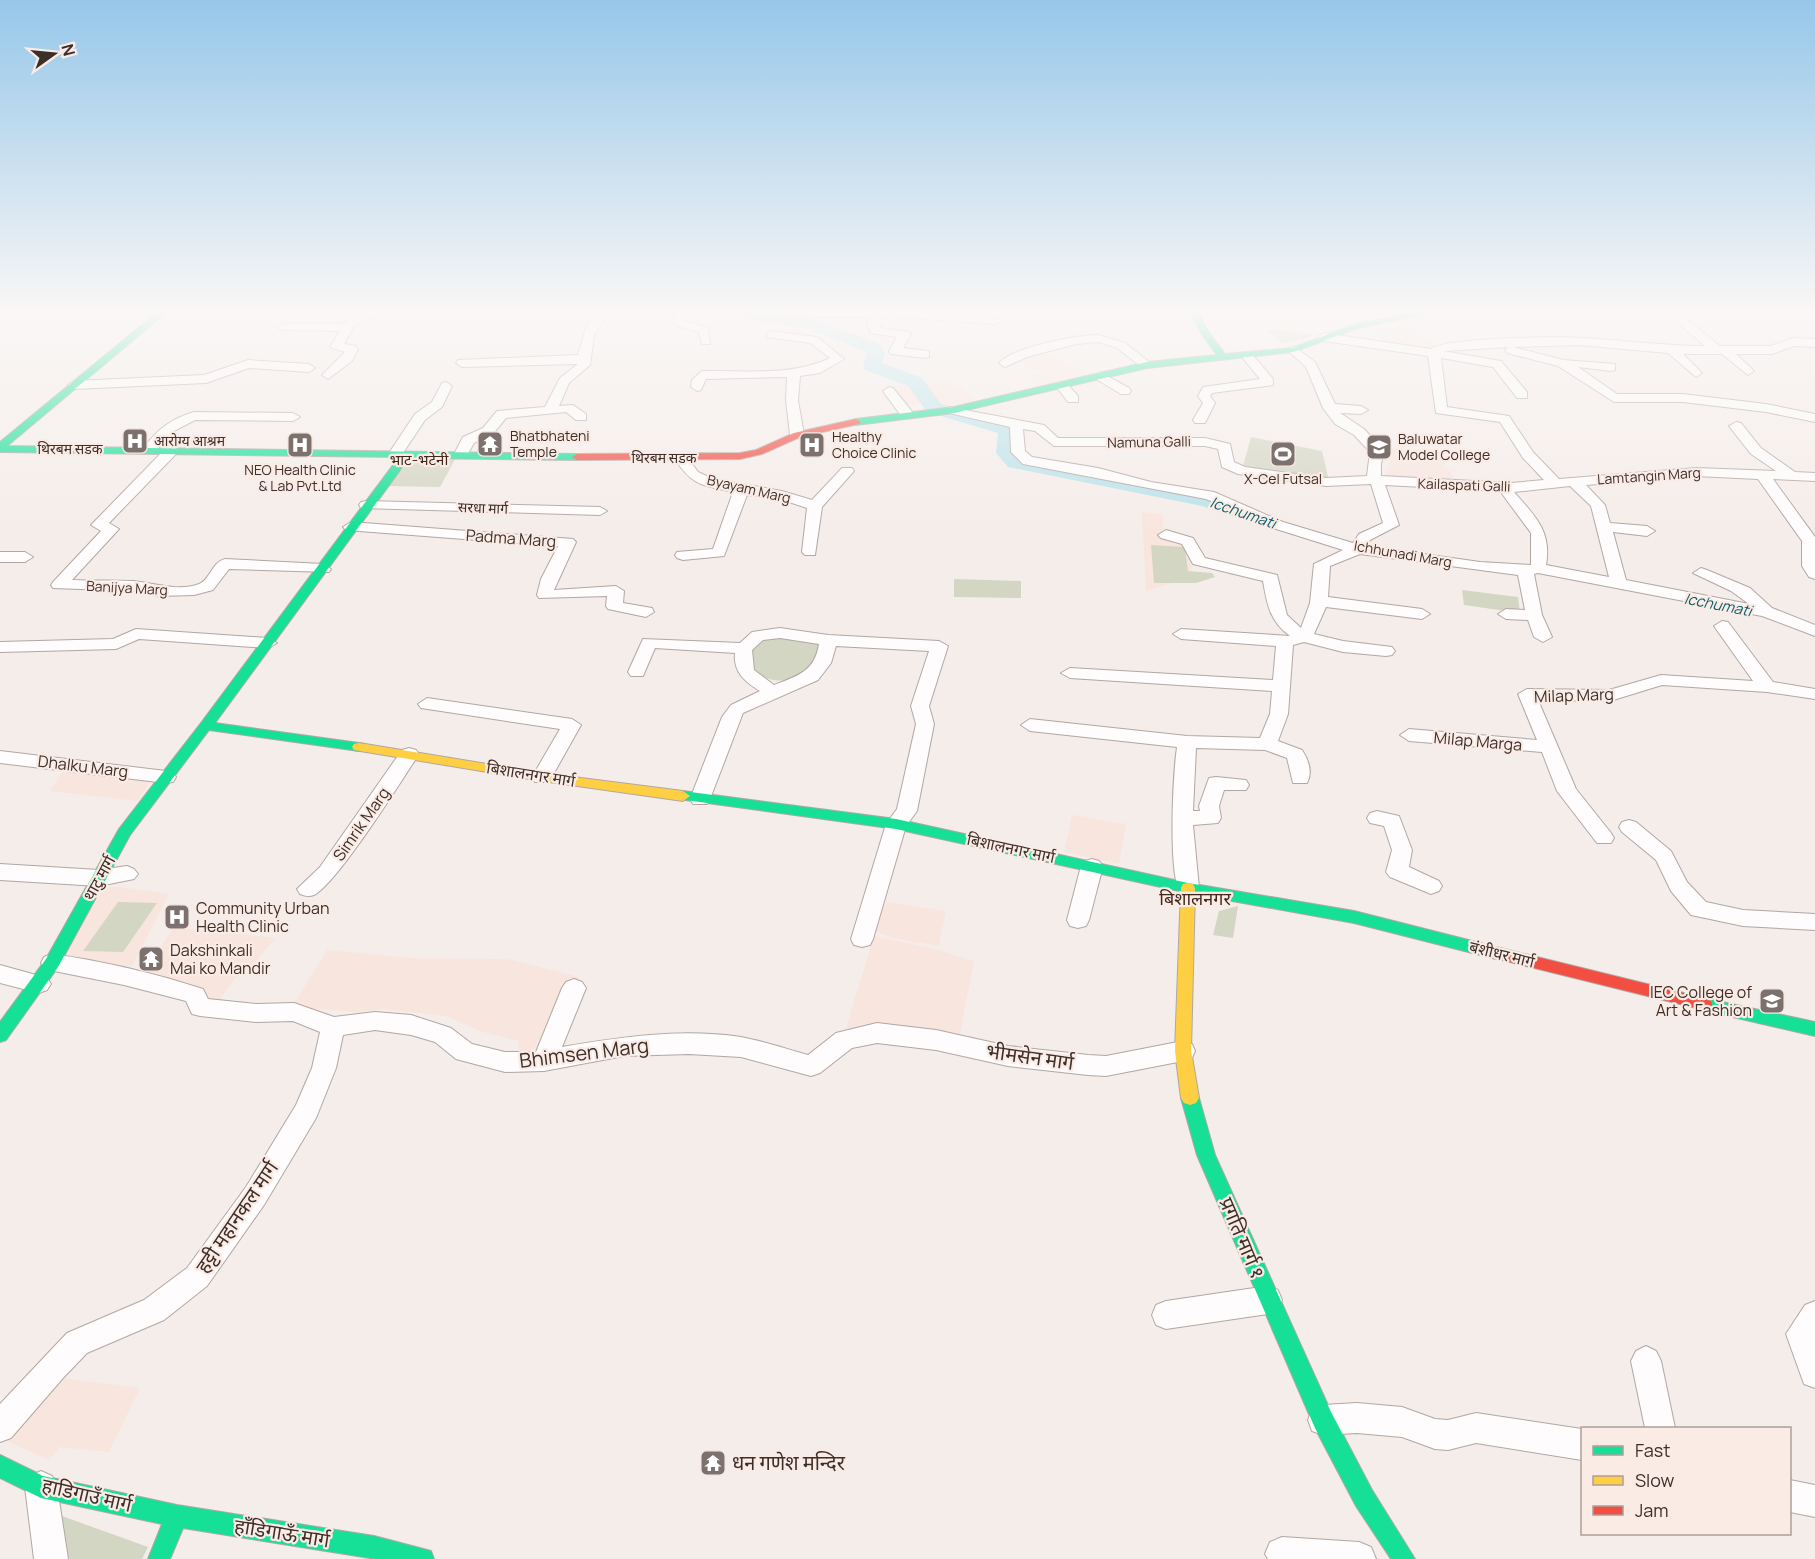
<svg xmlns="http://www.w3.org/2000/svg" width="1815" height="1559" font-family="Manrope,'Noto Sans Devanagari',sans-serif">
<rect width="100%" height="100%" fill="#f5edea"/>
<path fill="#f8e5de" d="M1407 325 1436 347 1414 349 1382 347 1375 329Z
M1037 352 1054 358 1090 375 1065 382 1051 375 1063 382 1051 385 1031 375 1045 373 1011 360Z
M946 381 966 391 974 401 944 407 939 401 903 405 887 387Z
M1388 448 1442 454 1444 467 1451 472 1453 478H1448L1451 485 1385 480 1390 460Z
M1142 512 1163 515 1162 536 1189 544 1192 566 1189 578 1146 591Z
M68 764 110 769 151 781 137 801 50 791Z
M1072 815 1126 824 1119 864 1064 852Z
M117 887 169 894 132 966 97 967 55 961 105 888Z
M887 902 946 911 939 946 892 938 870 929Z
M173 929 210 930 275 938 251 968 239 974 216 1004 140 977Z
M874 936 931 948 974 961 959 1039 883 1027 846 1028Z
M327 950 409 958 508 959 579 977 531 1053H519V1041L483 1032 446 1016 382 1009 356 1012 292 1007Z
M61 1378 140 1388 109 1452 60 1447 49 1460 7 1441Z"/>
<path fill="#d4d6c4" d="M1274 329 1312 334 1307 338 1282 343 1267 330Z
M1251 437 1322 451 1329 481 1243 466Z
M456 458 440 487 387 486 410 461Z
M1151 545 1185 547 1188 571 1212 573 1215 577 1196 583H1154Z
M954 579 1021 581V598L954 597Z
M1462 590 1518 597 1520 613 1464 605Z
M768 636 813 640 821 644 818 665C789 681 783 687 752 672L748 652 755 643Z
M118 902 157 903 123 952 83 951Z
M1238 906 1233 938 1213 935 1219 911Z
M62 1516 148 1547 142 1559H68Z"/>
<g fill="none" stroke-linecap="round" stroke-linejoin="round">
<path fill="#bbe3eb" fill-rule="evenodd" d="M724 310H754L809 318 882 345 885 353 882 363 922 378 941 404 1015 426 1018 430V452L1023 457 1208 493 1254 509 1257 514 1254 519 1246 521 1202 506 1008 467 996 453 998 433 927 412 908 386 865 370 863 366 867 352 806 328 760 322 727 314Z"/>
<g stroke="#b1a7a4" stroke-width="2">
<path id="street" d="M374 310H390L355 325 344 344 356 346 358 349 352 361 328 379 322 375 345 352 330 347 340 331 283 330 277 327 283 324H344L347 321Z
M509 310H577L580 313 574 316 514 313Z
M598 310H610L594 335 590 365 569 383 559 406 573 405 586 414V420H576L566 412 506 418 493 434 474 443 466 457H456L454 454 463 437 483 428 497 411 545 407 560 378 578 364 462 367 456 363 458 360 578 355 586 328Z
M678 310H690L685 321 708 328 710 344H702L699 332 674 325 672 323Z
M765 310H896L995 318 1001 321 995 324 882 316 880 328 909 332 911 334 903 348 929 351V357L925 358 891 354 889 351 897 337 871 333 867 324 870 317H798Z
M1663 310H1675L1720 346H1771L1793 338 1815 339V347L1794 346 1772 354H1736L1754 371 1748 375 1722 354H1683L1702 373 1696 377 1668 353 1579 345 1513 347 1563 360 1615 364V370L1611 371 1578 367 1617 394H1683L1766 404 1815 414V422L1766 412 1683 402H1614L1558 366 1507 353 1505 350 1509 347 1443 351 1501 361 1527 392V398H1517L1493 367 1441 358 1447 407 1509 416 1533 452 1559 479 1696 468 1776 471 1751 454 1729 426 1736 422 1741 423 1761 448 1795 472 1815 473V481L1773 479 1815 537V579L1809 577 1802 566V541L1758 479 1696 476 1586 485 1605 505 1610 523 1647 526 1655 531 1647 536 1613 532 1626 580 1749 604 1731 591 1693 573 1701 568 1707 570 1750 588 1772 608 1815 625V636L1762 616 1538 573 1534 574 1542 615 1552 637 1543 642 1534 637 1528 620 1506 619 1498 614 1506 609 1525 610 1518 575 1360 554 1330 566 1328 597 1422 609 1430 614 1422 619 1326 607 1314 634 1343 641 1392 647 1395 651 1392 655 1386 656 1343 652 1304 642 1293 645 1288 714 1278 741 1302 750C1308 759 1313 772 1307 783H1293L1287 758 1265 750 1196 748 1193 811H1200L1199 806 1209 778 1216 777 1246 780 1249 785 1246 790H1224L1219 806 1221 818 1218 823 1193 825 1199 888 1196 893 1188 896 1180 893C1168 871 1173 775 1177 747L1030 731 1021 725 1030 719 1187 736 1260 738 1270 714 1272 691 1070 678 1061 673 1070 668 1273 680 1276 646 1181 639 1173 634 1181 629 1290 636C1270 622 1267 604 1263 581L1193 564 1182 544 1161 538 1158 535 1166 530 1193 538 1205 558 1277 575 1287 615 1301 628 1310 603 1314 564 1343 550 1273 528 1206 499 1023 464 1011 452 1010 427 949 413V407L1044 425 1058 438H1205L1230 444 1234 462 1245 467 1326 478 1367 476 1370 452 1354 435 1335 424 1323 408 1306 367 1287 350 1293 346 1315 362 1335 404 1361 406 1368 410 1361 414 1340 413 1364 429 1384 451 1381 464V476L1511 483 1544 480 1523 458 1500 422 1436 413 1428 356 1324 341 1318 337 1324 333 1431 349C1442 338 1560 336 1581 338 1623 340 1664 346 1705 346ZM1023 429 1035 431 1054 446H1205L1218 449 1222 467 1238 474 1326 486 1371 484 1383 523 1359 534 1353 543 1283 522 1214 492 1151 482 1098 468 1032 457 1025 451ZM1385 485 1500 491 1531 533V565L1480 562 1367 546 1370 540 1399 525ZM1570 486 1591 506 1609 577 1546 565C1552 531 1535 516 1514 492Z
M771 331 817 337 844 359 820 373 800 376 798 400 804 435 802 438H792L790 435 786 400 787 377 706 379 701 390 697 391 691 387 692 380 702 371C743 370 792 377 830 358L810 343 767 337V333Z
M1099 335 1125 343 1153 365 1143 368 1117 348 1099 342 1076 344 1027 357 1005 367 999 363C1013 347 1077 335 1099 335Z
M1248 353 1252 354 1273 379V385L1212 393 1210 396 1215 403 1205 423H1195L1193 420 1203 403 1198 396 1203 387 1260 379 1242 357Z
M248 360 309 364 315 368 309 372 249 368 206 383 74 389 68 385 74 381 204 375Z
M1100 372 1129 388 1131 391 1129 394H1121L1096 379 1094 376Z
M446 382 452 386 442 407 425 420 401 456H391L389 453 415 414 432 402 442 383Z
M1062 382 1066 383 1078 396V402H1068L1056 386 1058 383Z
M889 387 893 388 914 414 912 417H902L885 394 883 391Z
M194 412 293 413 300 417 293 421 195 420 174 431 155 452H145L143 449C156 430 172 418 194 412Z
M172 446 179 450 177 453 109 523 119 529 72 580C92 581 113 580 133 581 154 583 178 592 199 584 210 580 212 562 225 559L323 564 331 569 329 572 229 569 213 590 194 595 158 596 135 591 53 588 51 585 53 582 101 531 91 525 94 522 167 447Z
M681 454 686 455 698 472 713 479 782 491 812 500 842 468H852L854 471 822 507 815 555H805L802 552 807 508 780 499 747 495 724 556 683 560 677 558 675 555 677 552 713 549 733 492C701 485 693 486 674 458Z
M366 501 600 507 607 511 600 515 361 508 359 505 361 502Z
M351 522 573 539 576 542 554 590 616 586 624 591 623 603 652 608 654 612 646 617 608 609 606 606 607 596 539 598 537 595 541 579 558 546 346 530 343 527Z
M0 552H25L33 557 25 562H0Z
M1722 621 1728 622 1773 682 1815 689V699L1767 692 1662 685 1610 701 1538 700 1576 789 1611 833 1614 838 1611 843H1597L1557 791 1542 752 1409 741 1400 735 1409 729 1537 740 1518 694 1527 689 1609 690 1661 675 1753 681 1714 626Z
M780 628 828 635 939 641 948 646 929 706 934 724 917 811 906 826 873 939 870 945 862 947 854 945 851 939 886 824 897 809 916 724 911 706 929 651 836 646 831 663 818 680 743 713 710 799 707 804H693L690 799 722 717 731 705 760 691C745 682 733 672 735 653L655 648 643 676H631L628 672 643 639 740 643 752 632ZM780 638 819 644C815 671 798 676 774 685L754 670 752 650 763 640Z
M136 629 268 638 277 643 268 648 139 639 116 649 0 652V642L113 639Z
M427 698 572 719 581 725 549 782H535L532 777 560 729 421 708 418 704Z
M409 748 416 750 419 754C402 780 336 885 314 895 309 897 305 896 300 894L297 889 320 867 402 750Z
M0 751 166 771 173 772 176 777 173 782 166 783 0 763Z
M1377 811 1399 816 1412 850 1409 867 1439 881 1442 886 1439 891 1431 894 1390 877 1386 872 1392 850 1384 826 1370 823 1367 818 1370 813Z
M1629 820 1636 822 1671 851 1687 882 1706 902 1743 910 1815 914V930L1743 926 1691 915 1671 891 1656 860 1622 832 1619 827 1622 822Z
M1092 859 1099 861 1103 866 1089 920 1086 926 1078 928 1070 926 1067 920 1081 866 1085 861Z
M0 864 99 870 127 866 134 869 138 874 134 879 99 886 0 880Z
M52 954C103 961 154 973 203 989L208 999 256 1004 294 1003 334 1017 375 1012 411 1015 451 1028 472 1044 505 1052H536L562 988 566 982 574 979 582 982 586 988 562 1047C620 1037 681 1028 741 1037 763 1041 786 1049 808 1055L836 1033 877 1023 936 1030 1008 1046 1088 1055 1106 1056 1183 1041 1192 1044 1195 1051 1192 1058 1183 1061 1106 1076 1088 1075 1008 1066 936 1050 877 1043 852 1048 820 1073 811 1076 741 1057 689 1054 624 1056 544 1071 505 1072 456 1059 435 1042 411 1035 375 1030 343 1035 336 1068 316 1118 264 1205 207 1286 164 1320 87 1353 63 1378 11 1438 0 1442V1404L67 1333 144 1300 187 1268 246 1187 296 1105 312 1068 320 1032 293 1021 256 1022 200 1016 192 1014 186 1001 124 985 44 969 41 963 44 957Z
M0 965 47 978 51 984 47 990 39 993 0 983Z
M1268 1286 1278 1290 1282 1300 1278 1310 1268 1314 1166 1329 1156 1325 1152 1315 1156 1305 1166 1301Z
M1815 1301V1388L1804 1384 1786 1334 1805 1305Z
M1646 1346 1656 1351 1661 1361 1675 1428H1645L1631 1361 1636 1351Z
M1357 1403 1402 1407 1435 1419 1448 1420 1476 1413 1582 1429V1460L1476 1443 1448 1450 1435 1449 1402 1437 1357 1433 1323 1435 1312 1431 1308 1420 1312 1409 1323 1405Z
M41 1471 52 1476 57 1487 68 1559H34L25 1487 30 1476Z
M1790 1480 1815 1485V1517L1790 1512Z
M1282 1537 1359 1542 1371 1547 1376 1559H1268L1265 1554 1270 1542Z"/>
</g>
<g stroke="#b1a7a4" stroke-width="2">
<path id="fast" d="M160 310H169L7 446 577 454 582 457 577 460 409 458 215 723 359 743 364 744 366 747 364 750 359 751 209 730 130 835 58 967 6 1040 0 1042V1022L46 959 119 829 201 723 399 457 0 452V442Z
M1189 310H1197L1209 333 1225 354 1292 348 1356 324 1426 310H1444L1358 328 1293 352 1147 368 954 413 856 425 851 422 856 419 954 407 1147 362 1217 355 1201 333Z
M683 791 896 819 1188 883 1354 911 1496 947 1502 949 1504 953 1502 957 1496 959 1354 923 1188 893 896 829 678 799 676 796Z
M1704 998 1815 1022V1036L1698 1009 1696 1004 1698 999Z
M1190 1091 1196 1093 1199 1098 1215 1155 1331 1412 1372 1490 1415 1559H1391L1356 1506 1315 1428 1197 1155 1181 1098 1184 1093Z
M0 1455 43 1476 177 1505 374 1536 431 1551 434 1559H376L183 1528 170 1559H148L162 1524 41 1498 0 1478Z"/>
</g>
<g stroke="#b1a7a4" stroke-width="2">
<path id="slow" d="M359 743 542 773 683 791 690 796 683 801 542 781 354 750 352 747 354 744Z
M1188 883 1193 884 1195 888 1191 1051 1199 1098 1196 1103 1190 1105 1184 1103 1181 1098 1175 1051 1181 888 1183 884Z"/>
</g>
<g stroke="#b1a7a4" stroke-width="2">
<path id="jam" d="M856 419 861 422 859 424 800 437 762 454 740 459 577 460 572 457 577 454 740 453 756 450 794 433Z
M1496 947 1704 998 1710 999 1712 1004 1710 1009 1704 1010 1490 957 1488 953 1490 949Z"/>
</g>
<use href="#street" fill="#fefcfc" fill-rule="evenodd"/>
<use href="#fast" fill="#16e098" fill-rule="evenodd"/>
<use href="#slow" fill="#ffcf43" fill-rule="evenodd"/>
<use href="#jam" fill="#f24e42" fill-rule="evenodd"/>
</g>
<linearGradient id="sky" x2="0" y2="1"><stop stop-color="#96c7e9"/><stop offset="0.59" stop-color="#faf7f6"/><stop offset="1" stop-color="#faf7f6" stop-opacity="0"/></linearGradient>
<rect width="1815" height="529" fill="url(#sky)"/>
<defs>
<g id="hospital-square" transform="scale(1.35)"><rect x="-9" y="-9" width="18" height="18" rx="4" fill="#7d716d" stroke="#faebe5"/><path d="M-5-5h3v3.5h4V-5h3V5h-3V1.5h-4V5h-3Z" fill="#fff"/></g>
<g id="temple-square" transform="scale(1.35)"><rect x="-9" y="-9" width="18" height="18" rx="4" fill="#7d716d" stroke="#faebe5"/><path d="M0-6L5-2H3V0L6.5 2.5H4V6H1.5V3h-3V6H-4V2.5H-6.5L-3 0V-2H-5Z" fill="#fff"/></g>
<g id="university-square" transform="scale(1.35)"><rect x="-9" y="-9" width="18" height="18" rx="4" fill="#7d716d" stroke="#faebe5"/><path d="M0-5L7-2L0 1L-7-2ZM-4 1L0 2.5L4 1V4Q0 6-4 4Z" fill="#fff"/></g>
<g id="stadium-square" transform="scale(1.35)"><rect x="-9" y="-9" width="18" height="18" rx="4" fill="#7d716d" stroke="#faebe5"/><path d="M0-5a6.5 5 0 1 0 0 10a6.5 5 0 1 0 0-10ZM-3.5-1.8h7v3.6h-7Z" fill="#fff"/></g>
</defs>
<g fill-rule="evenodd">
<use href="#hospital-square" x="135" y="441"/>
<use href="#temple-square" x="490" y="444"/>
<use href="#hospital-square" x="300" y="445"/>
<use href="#hospital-square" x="812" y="445"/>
<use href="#university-square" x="1379" y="447"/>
<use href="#stadium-square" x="1283" y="454"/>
<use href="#hospital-square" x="177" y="917"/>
<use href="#temple-square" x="151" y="959"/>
<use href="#university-square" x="1772" y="1001"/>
<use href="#temple-square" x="713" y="1463"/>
</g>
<g text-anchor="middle" stroke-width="4.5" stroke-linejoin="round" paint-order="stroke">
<g font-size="14" fill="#3c2e29" stroke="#faebe5" text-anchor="start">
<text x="510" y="441">Bhatbhateni<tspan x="510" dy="16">Temple</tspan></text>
<text x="832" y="442">Healthy<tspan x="832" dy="16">Choice Clinic</tspan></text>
<text x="1398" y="444">Baluwatar<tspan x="1398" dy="16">Model College</tspan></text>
<text x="154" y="446">आरोग्य आश्रम</text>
<text x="300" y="475" text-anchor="middle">NEO Health Clinic<tspan x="300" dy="16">&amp; Lab Pvt.Ltd</tspan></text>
<text x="1283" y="484" text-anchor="middle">X-Cel Futsal</text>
</g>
<g font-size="14" fill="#3c2e29" stroke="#faebe5">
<text transform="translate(1149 442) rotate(-1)" y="5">Namuna Galli</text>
<text x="70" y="454">थिरबम सडक</text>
<text x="664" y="463">थिरबम सडक</text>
<text transform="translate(1649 476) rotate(-4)" y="5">Lamtangin Marg</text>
<text transform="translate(1464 485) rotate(2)" y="5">Kailaspati Galli</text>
<text transform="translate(749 489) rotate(13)" y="5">Byayam Marg</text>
<text transform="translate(483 508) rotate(2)" y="5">सरधा मार्ग</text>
<text transform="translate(1403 554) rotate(10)" y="5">Ichhunadi Marg</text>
<text transform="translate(127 588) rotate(3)" y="5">Banijya Marg</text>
</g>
<g font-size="15" fill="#41261b" stroke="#faebe5">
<text x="419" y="465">भाट-भटेनी</text>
</g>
<g font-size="15" font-style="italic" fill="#0a5f6c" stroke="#faebe5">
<text transform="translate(1243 513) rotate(19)" y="5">Icchumati</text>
<text transform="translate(1718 605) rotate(11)" y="5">Icchumati</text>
</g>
<g font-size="16" fill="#3c2e29" stroke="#faebe5">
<text transform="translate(511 538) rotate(4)" y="6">Padma Marg</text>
<text transform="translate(1574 695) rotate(-2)" y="6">Milap Marg</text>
<text transform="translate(1478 741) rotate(5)" y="6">Milap Marga</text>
<text transform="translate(83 766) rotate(7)" y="6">Dhalku Marg</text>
<text transform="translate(531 774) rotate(9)" y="6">बिशालनगर मार्ग</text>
<text transform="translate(361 824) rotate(-55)" y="6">Simrik Marg</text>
<text transform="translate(1011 848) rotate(12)" y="6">बिशालनगर मार्ग</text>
<text transform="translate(99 878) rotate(-61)" y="6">थाटु मार्ग</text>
<text transform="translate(1502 954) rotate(14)" y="6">बंशीधर मार्ग</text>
</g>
<g font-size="16" fill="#3c2e29" stroke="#faebe5" text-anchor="start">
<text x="196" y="914">Community Urban<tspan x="196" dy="18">Health Clinic</tspan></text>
<text x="170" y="956">Dakshinkali<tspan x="170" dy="18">Mai ko Mandir</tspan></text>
<text x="1752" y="998" text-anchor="end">IEC College of<tspan x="1752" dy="18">Art &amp; Fashion</tspan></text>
</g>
<g font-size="18" fill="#41261b" stroke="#faebe5">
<text x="1195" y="905">बिशालनगर</text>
</g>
<g font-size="20" fill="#3c2e29" stroke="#faebe5">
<text transform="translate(584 1053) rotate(-7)" y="7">Bhimsen Marg</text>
<text transform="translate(1030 1057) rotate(8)" y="7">भीमसेन मार्ग</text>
<text transform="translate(237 1217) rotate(-56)" y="7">हट्टी महानकल मार्ग</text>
<text transform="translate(1242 1238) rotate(67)" y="7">प्रगति मार्ग १</text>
<text transform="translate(87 1495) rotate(13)" y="7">हाडिगाउँ मार्ग</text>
<text transform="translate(282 1533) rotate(9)" y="7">हाँडिगाऊँ मार्ग</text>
</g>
<g font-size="20" fill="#3c2e29" stroke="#faebe5" text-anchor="start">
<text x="732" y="1470">धन गणेश मन्दिर</text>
</g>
</g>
<rect x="1581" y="1427" width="210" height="108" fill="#faebe5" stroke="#ae9f9a" stroke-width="1.5"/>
<rect x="1593" y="1446" width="30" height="9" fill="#16e098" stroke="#ae9f9a" stroke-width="1.5"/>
<text x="1635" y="1457" font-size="18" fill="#3c2e29">Fast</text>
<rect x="1593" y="1476" width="30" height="9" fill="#ffcf43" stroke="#ae9f9a" stroke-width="1.5"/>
<text x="1635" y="1487" font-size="18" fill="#3c2e29">Slow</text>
<rect x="1593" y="1506" width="30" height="9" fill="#f24e42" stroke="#ae9f9a" stroke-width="1.5"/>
<text x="1635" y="1517" font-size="18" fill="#3c2e29">Jam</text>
<g transform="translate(54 54) rotate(75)" stroke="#faebe5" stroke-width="4.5" paint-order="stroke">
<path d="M0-4.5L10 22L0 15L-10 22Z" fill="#3c2e29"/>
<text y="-9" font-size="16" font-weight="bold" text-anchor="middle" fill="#3c2e29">N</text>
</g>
</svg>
